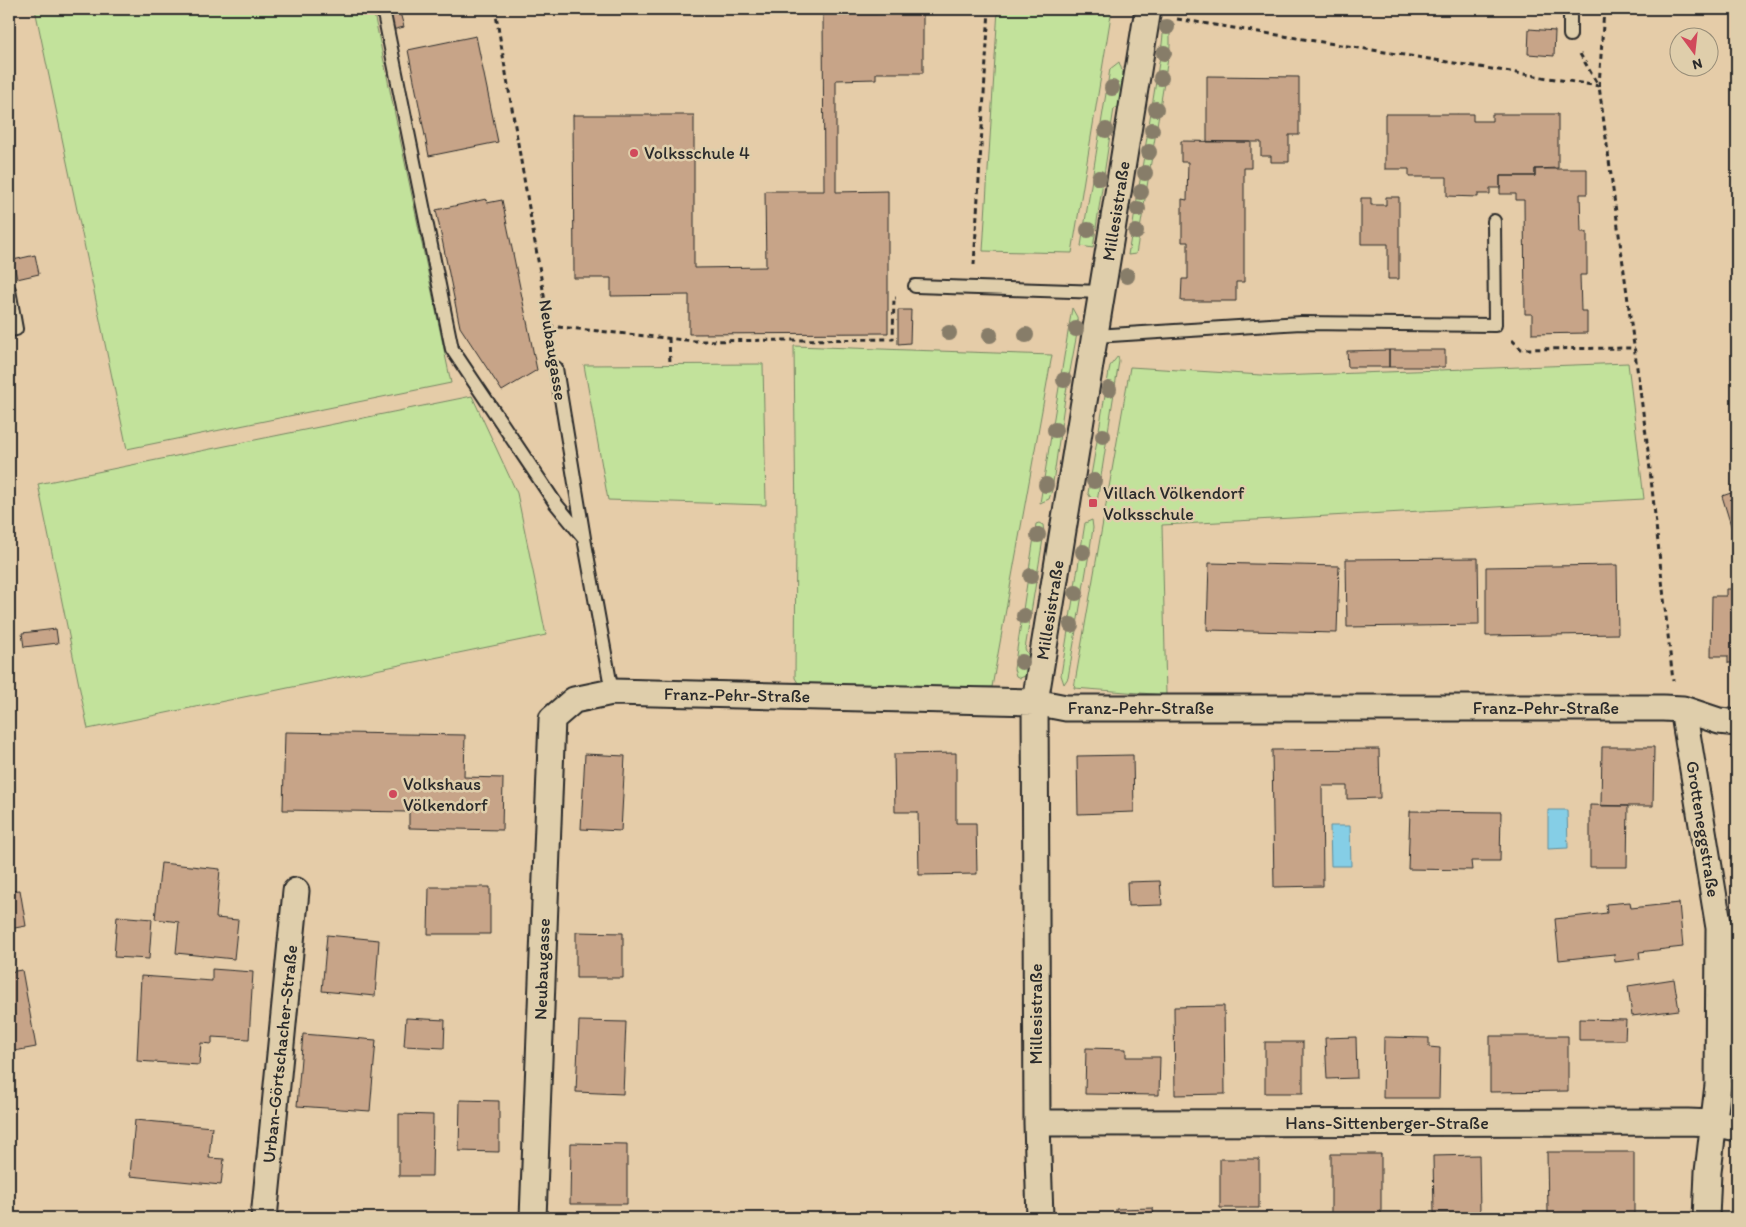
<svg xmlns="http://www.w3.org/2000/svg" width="1746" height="1227" font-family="Itim,sans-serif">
<rect width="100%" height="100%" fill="#e5cca8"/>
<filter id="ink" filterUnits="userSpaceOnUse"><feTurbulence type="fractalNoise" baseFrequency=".02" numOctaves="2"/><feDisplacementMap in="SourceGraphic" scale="10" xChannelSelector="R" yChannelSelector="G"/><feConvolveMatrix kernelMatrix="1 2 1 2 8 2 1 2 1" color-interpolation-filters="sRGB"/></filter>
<g filter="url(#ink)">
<path fill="#c2e29b" stroke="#768663" d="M35 9H373L451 383 127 449Z
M998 9H1112L1072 253 983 251Z
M1164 25 1170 27V46L1136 254 1128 255 1162 44Z
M1119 62C1126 80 1125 88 1120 106L1114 109 1113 115 1093 248 1081 246 1110 69Z
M1072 308 1077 317 1078 328 1065 398 1052 490 1049 499 1040 503Z
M794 346 1052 355 992 687 859 688 800 686 795 678 796 527Z
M1118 356 1119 361 1097 502 1092 500 1088 493 1110 366Z
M1628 363 1644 499 1162 525 1166 695 1074 688 1130 367 1278 376Z
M763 364 766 505 608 500 584 365Z
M472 396 517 493 546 635 88 729 38 484Z
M1092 520 1093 528 1090 548 1068 678 1064 684 1061 675 1085 523Z
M1039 523 1043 525 1044 533 1025 649 1032 662 1028 675 1020 678 1016 676 1014 669 1036 524Z"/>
<path fill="#85cee6" stroke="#618d9b" d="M1548 810H1567L1568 848 1548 849Z
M1330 826H1350L1351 866H1331Z"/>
<path fill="#c7a488" stroke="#2b2b2b" d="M399 9 404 27 392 30 387 12Z
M877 9H923V73H876V79L836 80V192L888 191V333L689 334V295L611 296V278H574L573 115H694V268L766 267 765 191H824L823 14H877Z
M1529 29 1555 31 1554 56 1528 54Z
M476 36 498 142 429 156 408 50Z
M1207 76 1299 77V135H1289V162H1271V156H1261V142H1207Z
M1385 114H1473V121H1492V114H1558V168L1535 169V176H1500V188H1490V194H1478V197L1447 196V177H1409V169H1385Z
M1181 141 1251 142V168H1244V282H1236V301H1181L1182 279H1188V242H1182V199L1187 200 1188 162H1181Z
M1535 169H1587V194H1580L1581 232H1587V275H1580L1581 311H1587V333L1532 334V314H1525L1524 200H1516V194H1500V176H1535Z
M1386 197H1399V279H1388V244H1361V198H1371V205H1386Z
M486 199 487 203 502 200 537 370 502 391 460 327 436 210Z
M35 255 39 274 17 279 13 260Z
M898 310H911L910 343 898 344Z
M1389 350H1445V367H1389Z
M1389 350V367H1348L1347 351Z
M1737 491V545L1722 496Z
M1478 558 1479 625 1347 627 1346 559Z
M1209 563 1339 566 1337 633 1207 630Z
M1617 565 1618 634 1486 636V567Z
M1726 589H1737V663H1728V656H1711L1712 596H1726Z
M56 629 58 643 24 647 22 633Z
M285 732 465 735 464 777 503 778 502 830 409 828V812L283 810Z
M1602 747H1654L1653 806H1601Z
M1379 749 1380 798 1347 799V786H1322L1323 886 1274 887 1272 750Z
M956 753V823H976L977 874 919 875 918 812H895L894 754Z
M585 754 625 756 621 831 581 829Z
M1133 755 1134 812 1078 814 1077 756Z
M1590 805 1628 806 1627 867H1590Z
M1410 811 1501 812 1500 861H1471L1472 870 1408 869Z
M161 863 220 869 216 918 238 920 234 959 176 953 179 922 155 919Z
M1160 881 1162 905 1128 906 1127 882Z
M429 887H490V934H428Z
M20 890 26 926 9 929V891Z
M1630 902 1631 908 1679 903 1683 947 1639 952 1640 959 1615 962 1614 954 1559 960 1555 919 1607 913 1606 904Z
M117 916 152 919 149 959 114 957Z
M576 932 623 933V978H576Z
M327 935 379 940 375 996 322 991Z
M212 969 253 972 249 1039 212 1037V1044L201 1043 199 1065 137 1061 141 976 212 981Z
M22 970 36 1047 9 1052V972Z
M1674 979 1679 1010 1632 1016 1628 986Z
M1224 1006 1225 1094 1175 1095 1174 1007Z
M406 1018 445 1020 444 1048 404 1046Z
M1579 1019 1626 1020 1625 1040H1579Z
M579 1021 626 1022 623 1094 576 1092Z
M303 1034 376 1040 370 1111 297 1106Z
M1490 1036H1568V1091L1490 1092Z
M1356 1037 1357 1078 1327 1079 1325 1038Z
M1384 1037 1429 1038V1047L1440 1048 1439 1098H1383Z
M1265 1042H1303V1093H1265Z
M1086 1048 1126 1049V1057H1160L1159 1095 1085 1094Z
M460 1100 499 1101V1152L459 1151Z
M399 1114 433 1115 432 1176H399Z
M135 1120 212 1127 209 1158 224 1159 221 1185 130 1176Z
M571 1143 627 1144V1204H570Z
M1547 1152H1634V1214H1548Z
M1331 1154H1381V1216H1331Z
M1479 1155 1480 1213H1434L1433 1156Z
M1220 1159H1259V1208H1220Z
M1153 1208 1154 1218H1116V1209Z"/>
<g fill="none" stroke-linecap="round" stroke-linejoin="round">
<g stroke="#2b2b2b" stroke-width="16">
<path id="service" d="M383 9 452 349 556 504 584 538
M1570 9V35
M915 286 1102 292
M9 290 16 329 9 330
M1095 336 1301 323 1495 325 1494 221
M556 368 584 538 612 692"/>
</g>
<g stroke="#2b2b2b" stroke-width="29">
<path id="minor" d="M1683 709 1719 928 1718 1085 1708 1172 1706 1218
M1037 1123 1688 1122 1714 1123 1737 1128
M264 1218 296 891
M533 1218 552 719 574 700 612 692 1035 702 1066 708H1663L1683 709 1719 721 1737 723
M1040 1218 1037 1123 1035 702 1148 9"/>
</g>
<path stroke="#2b2b2b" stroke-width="3" stroke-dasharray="5 4" stroke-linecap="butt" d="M495 9 553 348
M1604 9 1599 86 1647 442 1673 681
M1177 19 1599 86
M1580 54 1598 85
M974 265 989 9
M549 326 695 341 893 339 894 298H896
M669 338 670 364
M1512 340 1521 349 1635 348"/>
<use href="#service" stroke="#dfceab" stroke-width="12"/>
<use href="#minor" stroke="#dfceab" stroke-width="25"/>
</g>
<g fill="#877d69">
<circle cx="1167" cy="27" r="8"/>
<circle cx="1164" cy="53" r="8"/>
<circle cx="1161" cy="78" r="8"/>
<circle cx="1112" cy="88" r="8"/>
<circle cx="1156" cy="109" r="8"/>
<circle cx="1106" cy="130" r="8"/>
<circle cx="1152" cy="130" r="8"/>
<circle cx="1149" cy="152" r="8"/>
<circle cx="1145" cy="173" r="8"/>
<circle cx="1099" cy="178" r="8"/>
<circle cx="1141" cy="192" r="8"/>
<circle cx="1138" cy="209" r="8"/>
<circle cx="1088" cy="230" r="8"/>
<circle cx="1136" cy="232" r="8"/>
<circle cx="1127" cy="276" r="8"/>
<circle cx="1076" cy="329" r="8"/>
<circle cx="949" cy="333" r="8"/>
<circle cx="990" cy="335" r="8"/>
<circle cx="1026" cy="335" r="8"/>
<circle cx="1064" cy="380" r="8"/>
<circle cx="1109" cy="389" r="8"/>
<circle cx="1055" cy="430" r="8"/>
<circle cx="1103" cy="436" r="8"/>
<circle cx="1094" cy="481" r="8"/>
<circle cx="1046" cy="485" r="8"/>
<circle cx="1038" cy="535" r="8"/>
<circle cx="1083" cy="552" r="8"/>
<circle cx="1031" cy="576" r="8"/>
<circle cx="1076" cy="593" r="8"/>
<circle cx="1024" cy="616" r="8"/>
<circle cx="1071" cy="625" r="8"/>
<circle cx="1022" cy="662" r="8"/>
</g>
</g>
<g fill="#d1495b" stroke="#dfceab" stroke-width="2">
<circle cx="634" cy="153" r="5"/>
<rect x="1088" y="498" width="10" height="10" rx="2.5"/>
<circle cx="393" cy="794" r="5"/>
</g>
<g text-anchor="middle" stroke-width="5" stroke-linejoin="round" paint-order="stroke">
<g font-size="18" fill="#2b2b2b" stroke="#dfceab" text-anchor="start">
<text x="644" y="159">Volksschule 4</text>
<text x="1103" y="499">Villach Völkendorf<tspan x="1103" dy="21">Volksschule</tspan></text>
<text x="403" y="790">Volkshaus<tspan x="403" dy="21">Völkendorf</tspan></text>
</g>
<g font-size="18" fill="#2b2b2b" stroke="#dfceab">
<text transform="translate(1116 211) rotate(-81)" y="6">Millesistraße</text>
<text transform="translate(553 350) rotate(81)" y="6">Neubaugasse</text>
<text transform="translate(1050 610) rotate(-81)" y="6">Millesistraße</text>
<text transform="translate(737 695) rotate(1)" y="6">Franz-Pehr-Straße</text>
<text x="1141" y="714">Franz-Pehr-Straße</text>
<text x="1546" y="714">Franz-Pehr-Straße</text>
<text transform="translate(1703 829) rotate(81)" y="6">Grotteneggstraße</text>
<text transform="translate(542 969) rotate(-88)" y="6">Neubaugasse</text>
<text transform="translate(1036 1014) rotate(-90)" y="6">Millesistraße</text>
<text transform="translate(280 1054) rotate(-84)" y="6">Urban-Görtschacher-Straße</text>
<text x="1387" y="1129">Hans-Sittenberger-Straße</text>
</g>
</g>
<rect width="1746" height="1227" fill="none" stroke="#dfceab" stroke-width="30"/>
<rect x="15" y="15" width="1716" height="1197" fill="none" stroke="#2b2b2b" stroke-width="2" filter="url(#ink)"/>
<g transform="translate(1694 52) rotate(165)"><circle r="24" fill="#dfceab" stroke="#978d78"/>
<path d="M0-4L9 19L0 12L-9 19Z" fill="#d1495b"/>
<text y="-8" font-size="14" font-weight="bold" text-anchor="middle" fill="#2b2b2b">N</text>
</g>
</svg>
